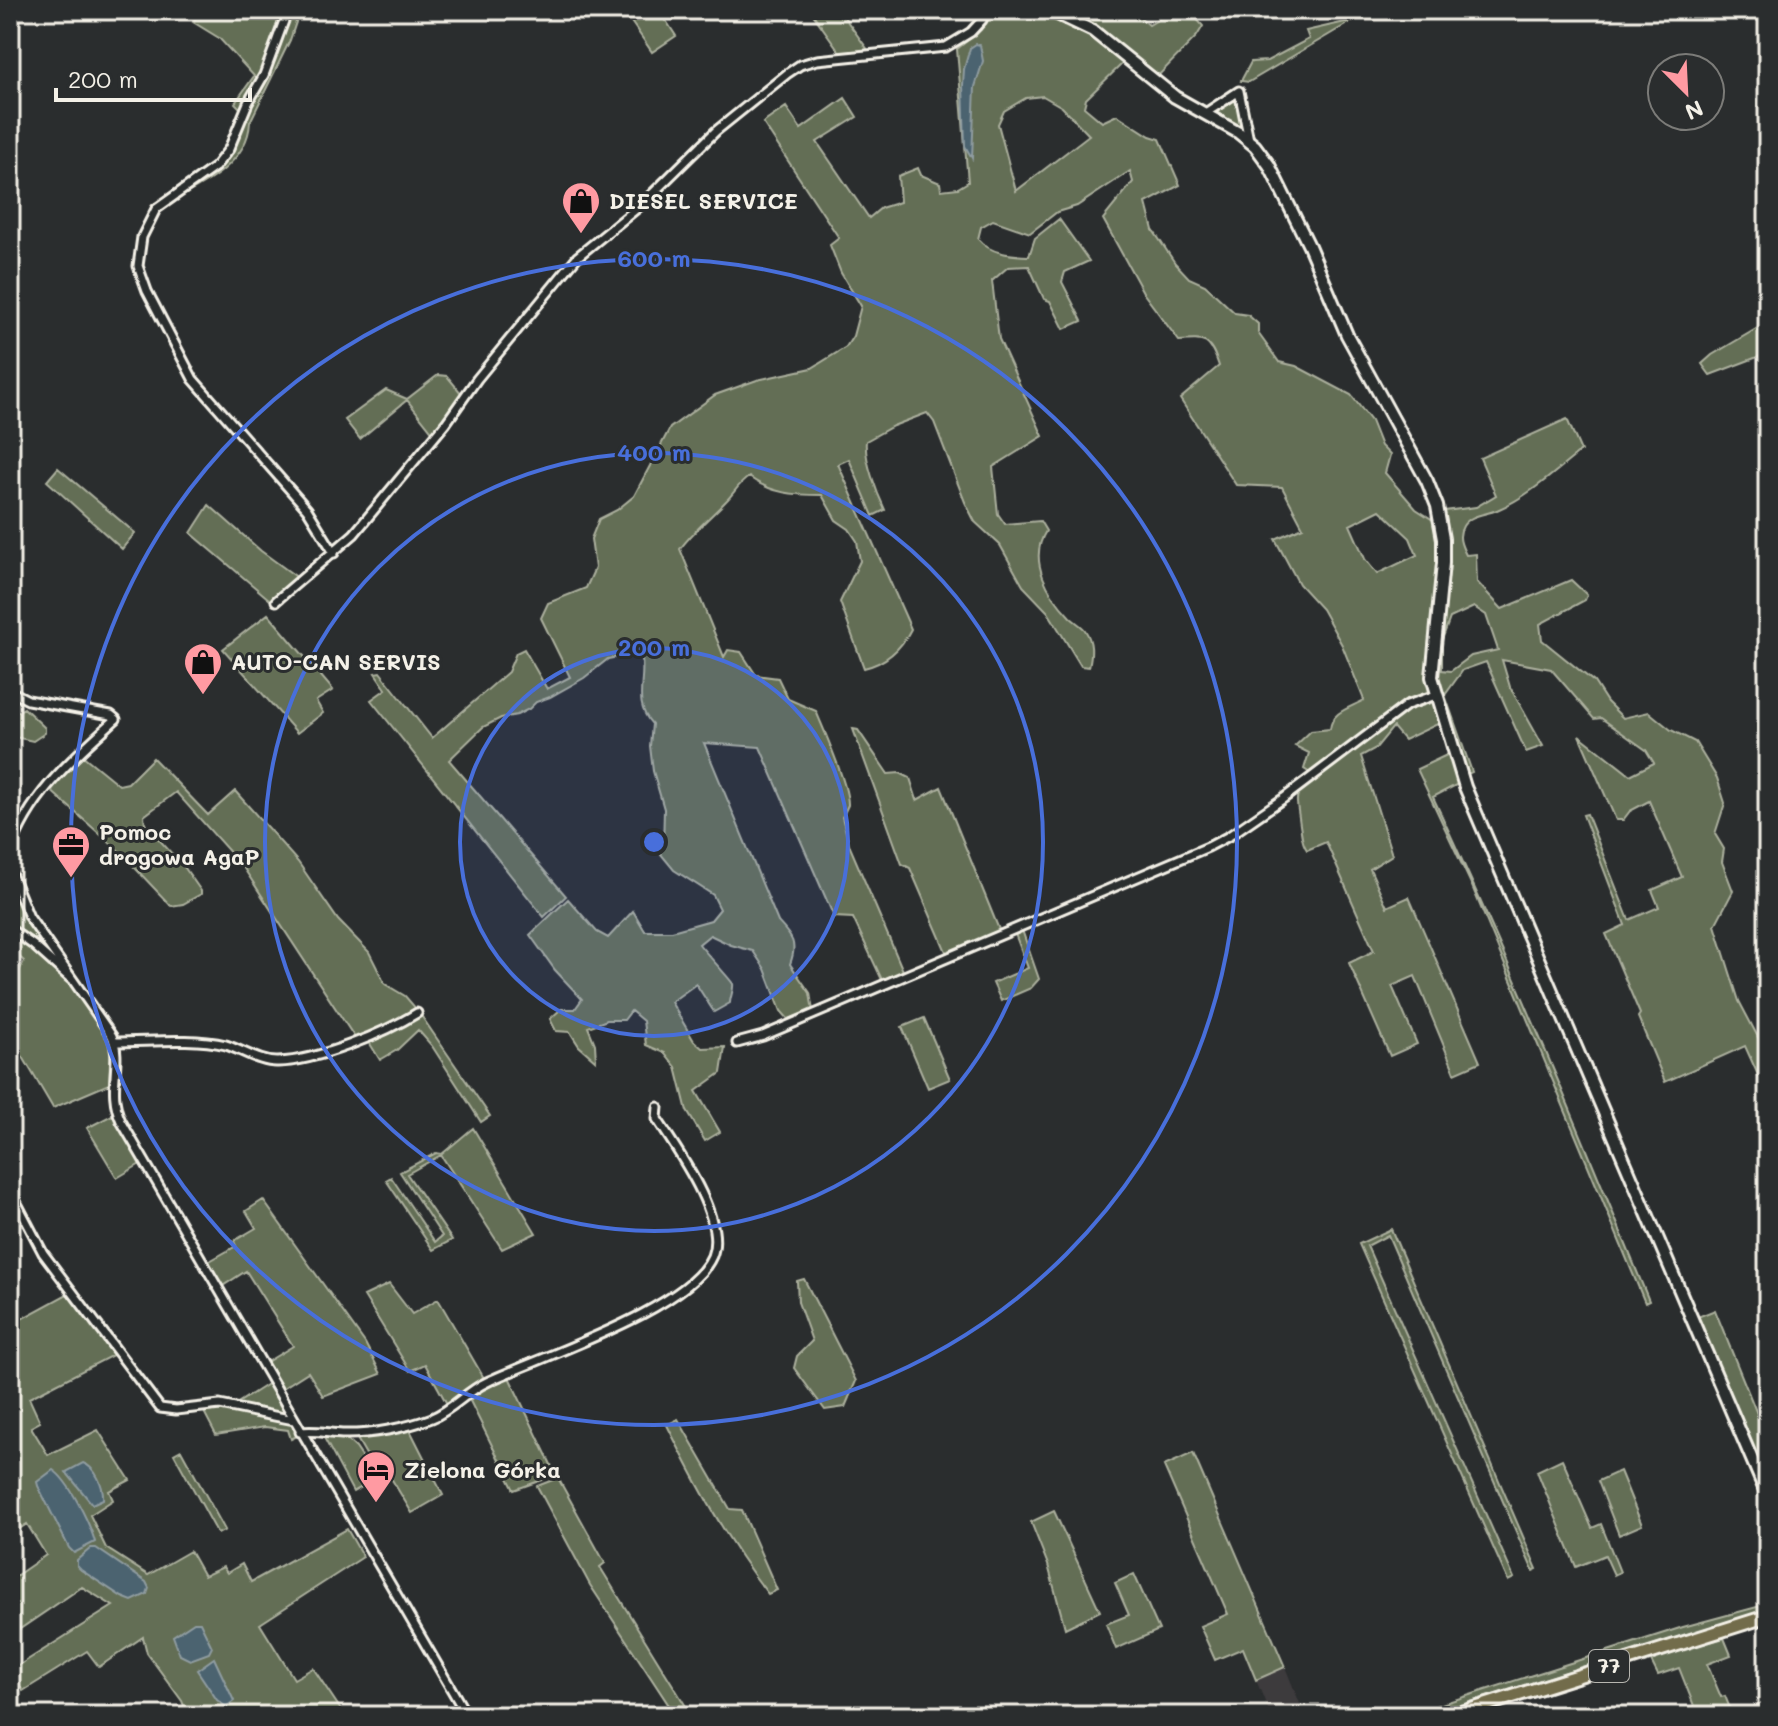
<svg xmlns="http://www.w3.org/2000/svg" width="1778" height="1726" font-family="Mali,sans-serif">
<rect width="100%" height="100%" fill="#2a2d2e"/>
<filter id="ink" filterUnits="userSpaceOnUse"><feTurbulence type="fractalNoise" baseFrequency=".0125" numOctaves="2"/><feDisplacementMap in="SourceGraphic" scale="16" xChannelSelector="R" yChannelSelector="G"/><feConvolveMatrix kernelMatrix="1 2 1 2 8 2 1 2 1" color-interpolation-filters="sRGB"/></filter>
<g filter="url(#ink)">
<path fill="#3e3b3e" d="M1285 1667 1305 1716H1271L1256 1680Z"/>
<path fill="#636e55" stroke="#acb09e" stroke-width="2" fill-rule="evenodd" d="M202 10H285L262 73 242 110 235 103 254 76 219 38 193 22Z
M290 10H300L290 40 250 122C248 166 197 188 163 206L220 167 267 77 284 34Z
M623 10H659L676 36 652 52Z
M810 10H839L871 54 842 55Z
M989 10H1044L1091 34 1125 61 1086 99 1084 107 1102 122 1117 115 1150 136 1160 139 1180 185 1146 203 1153 230 1175 263 1189 278 1205 285 1235 313 1248 315 1258 324V333L1279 362 1296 366 1351 395 1371 421 1381 446 1390 455 1385 473 1416 509 1436 522 1439 532 1430 654 1442 722 1404 740 1393 727 1376 748 1361 756 1392 855 1370 869 1387 907 1409 897 1480 1062 1455 1073 1415 976 1392 986 1417 1044 1390 1056 1349 963 1374 951 1326 842 1307 850C1301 842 1302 835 1300 825 1296 793 1292 798 1315 772L1310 773 1304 769 1309 753 1295 746 1311 731 1330 729C1332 711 1350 708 1364 700L1342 645 1322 609 1299 584 1275 539 1303 527 1282 487 1236 485 1180 399 1219 366C1210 339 1206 339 1179 341L1144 294 1103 219 1133 182 1130 171 1077 206 1057 212 1030 233 993 220 981 227 978 239C990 254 1011 255 1029 256L1035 238 1059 219 1089 261 1065 272 1062 282 1082 321 1064 329 1050 301 1044 299 1029 266 1008 267 992 281 999 339 1043 436 993 467 998 514 1005 524 1040 521 1046 531C1027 561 1049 595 1070 617 1075 622 1081 625 1085 630 1093 642 1092 653 1089 667L1081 666 1048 612 1023 586 1000 545 975 522 965 502 934 422 927 413 893 426 866 441C864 460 877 493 885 510L873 516 849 459 838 464 911 629C901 649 885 663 864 668L840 602 860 561 857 541 849 529 836 520 822 495C793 495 773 494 749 477 739 483 735 492 726 501 710 518 694 530 680 549L724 657 728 650 741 652 756 675 778 678 788 699 816 711C824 730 849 786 848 805 847 807 843 816 842 817L850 847 904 973 883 982 853 918 834 917 760 747 704 743 778 922C792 937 798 943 790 964L810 993 813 1011 790 1021 781 1011 765 969 753 951 731 945 710 935 699 944C704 951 732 981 733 984 734 990 730 997 730 1003L714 1012 696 984 671 1002 694 1041 702 1048 725 1047 721 1073 696 1091 720 1132 705 1141 687 1111 676 1067 665 1053 646 1045 643 1021 631 1011 624 1020H607L588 1027 595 1044 596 1061 579 1046 570 1032 556 1031 550 1019 561 1009H575L582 999 555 970 530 935 568 899 597 932 608 938 633 911 645 931H672L711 920 720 909 713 895 674 870 660 853 663 848 664 809 653 771 650 746 652 724C633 703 645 684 642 659L628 655 608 659 584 678 550 697 536 702 529 709 517 715 501 718 483 727 449 760 566 896 544 917 371 700 386 689 375 673 380 672 432 738 508 672 516 653 524 649 547 689 570 677 541 618 548 603 586 588 595 568 591 539 599 519 617 510 634 496 670 428 715 395 757 380 812 368 846 347 853 336 861 306 841 273 830 245 839 238 763 123 786 107 801 129 845 98 857 117 817 142 869 218 881 208 900 202 898 176 918 168 921 175 940 183 941 190 958 188 968 182 957 49 981 30ZM1043 96 1062 107 1089 135 1016 191 998 124 1004 111 1026 98ZM1380 510 1410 538 1417 555 1377 574 1365 559 1350 525Z
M1054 10H1132L1149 25 1174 10H1189L1203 26 1197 36 1156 78Z
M1354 20 1249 82 1241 81 1251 62 1267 61 1309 39 1306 31Z
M1237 96 1245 131 1211 112Z
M1768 322V353L1710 375 1702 364 1712 355Z
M438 375 447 376 462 394 434 434 407 400 360 439 345 420 386 390 407 399Z
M1567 419 1581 451C1555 472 1528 497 1497 510 1485 515 1471 514 1463 526 1457 536 1461 545 1466 555L1476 554 1477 582 1502 609 1571 580 1587 595 1585 600 1540 624 1542 640 1594 682 1607 702 1623 718 1649 712 1671 730 1695 742 1717 778 1725 803 1715 834 1724 849 1722 862 1733 891 1715 925 1739 1001 1768 1056V1097L1745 1046 1665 1082 1638 1017 1640 1014 1606 934 1625 925 1583 815 1587 814 1629 920 1659 907 1652 890 1682 877 1649 801 1630 811 1623 820H1616L1579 735 1630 775 1654 763 1646 750 1601 718 1594 719 1551 669 1502 660 1510 687 1543 746 1526 752 1486 662 1463 670 1445 695 1472 772 1465 775 1436 683 1446 558 1445 511 1476 507 1496 495 1480 458ZM1474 607 1486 615 1498 650 1471 656 1451 671 1442 670V640L1450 618Z
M58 468 135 533 122 549 47 481Z
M209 505 261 551 298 578 270 600 191 533Z
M268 614 333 690 316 701 323 713 297 733 223 649Z
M24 708 45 728V733L33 741 10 736V716Z
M853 729 858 730 888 774 900 773 910 778 917 800 941 787 1000 932 947 954 910 868 902 864Z
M1451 753 1460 783 1433 797C1510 962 1580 1132 1649 1301L1645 1303 1472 886 1417 769Z
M82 755 119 785 128 783 153 758 208 815 235 791 298 862 338 920 369 952 385 984 405 996 418 1011 355 1038 243 867 176 792 144 816 145 824 185 868 201 891V894L183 904 171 906 119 851 49 789Z
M10 882 30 925 57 960 111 1041 109 1084 53 1108 23 1057 10 1042V990L24 961 10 949Z
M1022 930 1039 979 1031 988 1001 1001 993 983 1028 968 1015 934Z
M420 1014 490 1116 481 1122 432 1046 418 1030 397 1050 380 1060 367 1039Z
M924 1018 950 1079 928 1088 902 1027Z
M114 1114 142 1163 117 1178 87 1128Z
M473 1128 536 1233 502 1249 441 1155 407 1174 452 1240 433 1250 386 1180 391 1177 435 1242 442 1236 400 1172 436 1153 442 1154Z
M263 1200 365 1343 381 1374 323 1396 308 1372 275 1393 288 1417 233 1406 269 1383 260 1366 293 1346 246 1271 221 1287 206 1263 236 1246 234 1241 256 1228 246 1211Z
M1391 1229 1537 1569 1533 1571 1388 1235 1367 1246 1514 1578 1508 1581 1359 1244Z
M804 1279 856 1381 845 1407 825 1410 794 1368 797 1356 812 1341 798 1302 797 1281Z
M389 1284 412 1314 438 1299 485 1380 447 1404 425 1364 410 1371 364 1296Z
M69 1293 113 1355 29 1398 40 1422 31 1427 48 1455 98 1430 130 1480 109 1491 113 1500 90 1515 106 1548 148 1575 190 1551 204 1576 223 1567 227 1573 242 1564 251 1582 347 1529 363 1557 260 1624 294 1679 313 1668 345 1716H188L182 1701 147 1653 143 1637 99 1667 87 1651 23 1691 10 1671 113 1606 82 1587 20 1629 10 1612V1580L46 1555 27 1524 10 1535V1325Z
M1715 1310 1768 1441V1484L1695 1318Z
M509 1377 556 1475 514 1490 468 1397Z
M219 1407 292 1422 299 1435 291 1439 288 1430 265 1427 216 1435 202 1408Z
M678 1419 730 1509 742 1510 777 1590 768 1594C727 1541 697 1485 667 1425Z
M409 1428 443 1495 412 1513 388 1473 379 1477 356 1437Z
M322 1434 343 1436 356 1448 377 1479 353 1492Z
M181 1450 225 1530 218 1534 174 1454Z
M1193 1453 1285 1667 1256 1680 1243 1648 1215 1660 1200 1626 1228 1614 1164 1466Z
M1562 1459 1592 1528 1601 1524 1620 1572 1614 1575 1605 1555 1576 1567 1537 1471Z
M1620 1471 1642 1525 1619 1535 1598 1481Z
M558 1478 605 1563 600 1567 687 1708 676 1716 590 1585 537 1486Z
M1054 1511 1100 1611 1065 1628 1048 1565 1031 1522Z
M1134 1574 1159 1630 1116 1649 1106 1624 1129 1615 1115 1583Z
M1768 1604V1609L1426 1716H1404L1683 1627Z
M1724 1638 1731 1655 1707 1664 1721 1697 1725 1696 1733 1716H1698L1679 1668 1658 1675 1650 1659Z"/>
<path fill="#4c6370" stroke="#8f9ca0" stroke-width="2" d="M976 44 980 45 983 61 975 87 972 158 965 146 963 85 964 69 970 48Z
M83 1463C95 1467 104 1486 103 1499L92 1504 66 1472Z
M53 1470C69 1480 90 1524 95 1542L74 1553 69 1548 38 1486 37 1482Z
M91 1548H96L146 1582 149 1588 147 1594 132 1601 122 1597 81 1570 77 1566V1560Z
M194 1622H200L212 1647 209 1653 190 1660 180 1655 173 1636Z
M214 1658 234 1701 226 1707 217 1700 197 1670Z"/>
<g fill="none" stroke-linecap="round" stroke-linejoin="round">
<g stroke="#f4f1e8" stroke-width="13">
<path id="street" d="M288 10 264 75 248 103 229 149 215 167 156 209 142 237 138 266 147 291 193 379 307 509 334 553
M1204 114 1239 91 1249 140
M276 601 354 534 446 423 477 379 577 257 641 205 716 131 788 73 800 65 817 60 946 47 971 32 982 20 986 10
M10 691 28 700 111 715 116 719C74 757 28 796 10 852
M10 871 29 917 112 1036C123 1063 106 1088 121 1121L467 1716
M10 929 33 945 72 980
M114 1042C150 1042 191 1037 226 1045 242 1050 261 1063 278 1062 317 1061 385 1033 417 1013
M737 1043 763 1036 1208 847 1229 836 1284 798 1407 705 1436 695
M10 1190 43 1253 160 1408 176 1410 220 1405 294 1420
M300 1432C315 1430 327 1433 342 1434 369 1435 406 1428 432 1418 452 1410 467 1391 487 1382 540 1357 690 1309 712 1256 727 1219 677 1150 657 1119L658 1107"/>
</g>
<g stroke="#f4f1e8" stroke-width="16">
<path id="secondary" d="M1049 10 1093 31 1175 97 1239 133 1255 146 1269 165 1309 246 1347 335 1427 481 1437 506 1443 539V563L1432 677 1465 787 1768 1497"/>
</g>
<g stroke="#f4f1e8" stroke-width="17">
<path id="primary" d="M1451 1716 1768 1616"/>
</g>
<use href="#street" stroke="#2a2d2e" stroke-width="7"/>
<use href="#secondary" stroke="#2a2d2e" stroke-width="10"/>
<use href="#primary" stroke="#726c4b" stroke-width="11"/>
</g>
</g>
<circle cx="654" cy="842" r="194" fill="#486fdb" fill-opacity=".12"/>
<g fill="none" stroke="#486fdb" stroke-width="4">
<circle cx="654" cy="842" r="194"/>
<circle cx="654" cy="842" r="389"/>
<circle cx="654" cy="842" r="583"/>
</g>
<defs>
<g id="shop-pin" transform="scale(2)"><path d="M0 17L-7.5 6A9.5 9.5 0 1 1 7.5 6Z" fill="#ff9aa2" stroke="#2a2d2e"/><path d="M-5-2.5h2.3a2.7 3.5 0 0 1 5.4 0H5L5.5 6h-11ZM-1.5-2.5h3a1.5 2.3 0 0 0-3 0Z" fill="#111"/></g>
<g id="office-pin" transform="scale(2)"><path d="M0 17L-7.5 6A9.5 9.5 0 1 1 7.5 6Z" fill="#ff9aa2" stroke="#2a2d2e"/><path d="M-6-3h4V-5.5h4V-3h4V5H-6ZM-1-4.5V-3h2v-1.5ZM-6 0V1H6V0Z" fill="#111"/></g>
<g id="hotel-pin" transform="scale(2)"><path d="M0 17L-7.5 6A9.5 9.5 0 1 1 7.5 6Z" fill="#ff9aa2" stroke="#2a2d2e"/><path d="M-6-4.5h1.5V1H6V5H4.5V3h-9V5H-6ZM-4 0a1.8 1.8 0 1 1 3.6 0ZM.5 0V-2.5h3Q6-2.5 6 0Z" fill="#111"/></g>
</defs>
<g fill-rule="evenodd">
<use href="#shop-pin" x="581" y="201"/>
<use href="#shop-pin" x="203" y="662"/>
<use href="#office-pin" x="71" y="845"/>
<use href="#hotel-pin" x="376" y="1470"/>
</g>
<g text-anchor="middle" stroke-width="6" stroke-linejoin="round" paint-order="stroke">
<rect fill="#2a2d2e" stroke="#b7b6b0" stroke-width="2" x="1589" y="1650" width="40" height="32" rx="6"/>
<g font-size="20" font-weight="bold" fill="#f4f1e8">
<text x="1609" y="1673">77</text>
</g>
<g font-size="22" font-weight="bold" fill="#f4f1e8" stroke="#2a2d2e" text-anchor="start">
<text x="609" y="209">DIESEL SERVICE</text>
<text x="231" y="670">AUTO-CAN SERVIS</text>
<text x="99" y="840">Pomoc<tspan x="99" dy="25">drogowa AgaP</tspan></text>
<text x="404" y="1478">Zielona Górka</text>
</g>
</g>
<circle cx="654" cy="842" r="12" fill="#486fdb" stroke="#2a2d2e" stroke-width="4"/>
<g font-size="24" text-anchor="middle" font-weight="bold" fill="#486fdb" stroke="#2a2d2e" stroke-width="6" stroke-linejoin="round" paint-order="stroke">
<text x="654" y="267">600 m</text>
<text x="654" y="461">400 m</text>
<text x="654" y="656">200 m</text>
</g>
<rect width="1778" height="1726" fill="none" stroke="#2a2d2e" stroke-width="40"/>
<rect x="20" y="20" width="1738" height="1686" fill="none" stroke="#f4f1e8" stroke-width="3" filter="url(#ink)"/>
<g transform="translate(1686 92) rotate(156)"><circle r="38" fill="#2a2d2e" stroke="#7b7b78" stroke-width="2"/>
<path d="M0-6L14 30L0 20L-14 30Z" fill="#ff9aa2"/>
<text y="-12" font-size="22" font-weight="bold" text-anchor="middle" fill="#f4f1e8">N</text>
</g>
<path d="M56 88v12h194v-12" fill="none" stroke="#f4f1e8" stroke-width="4"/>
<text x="68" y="88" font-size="24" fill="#f4f1e8" stroke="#2a2d2e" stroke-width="6" paint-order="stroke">200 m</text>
</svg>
